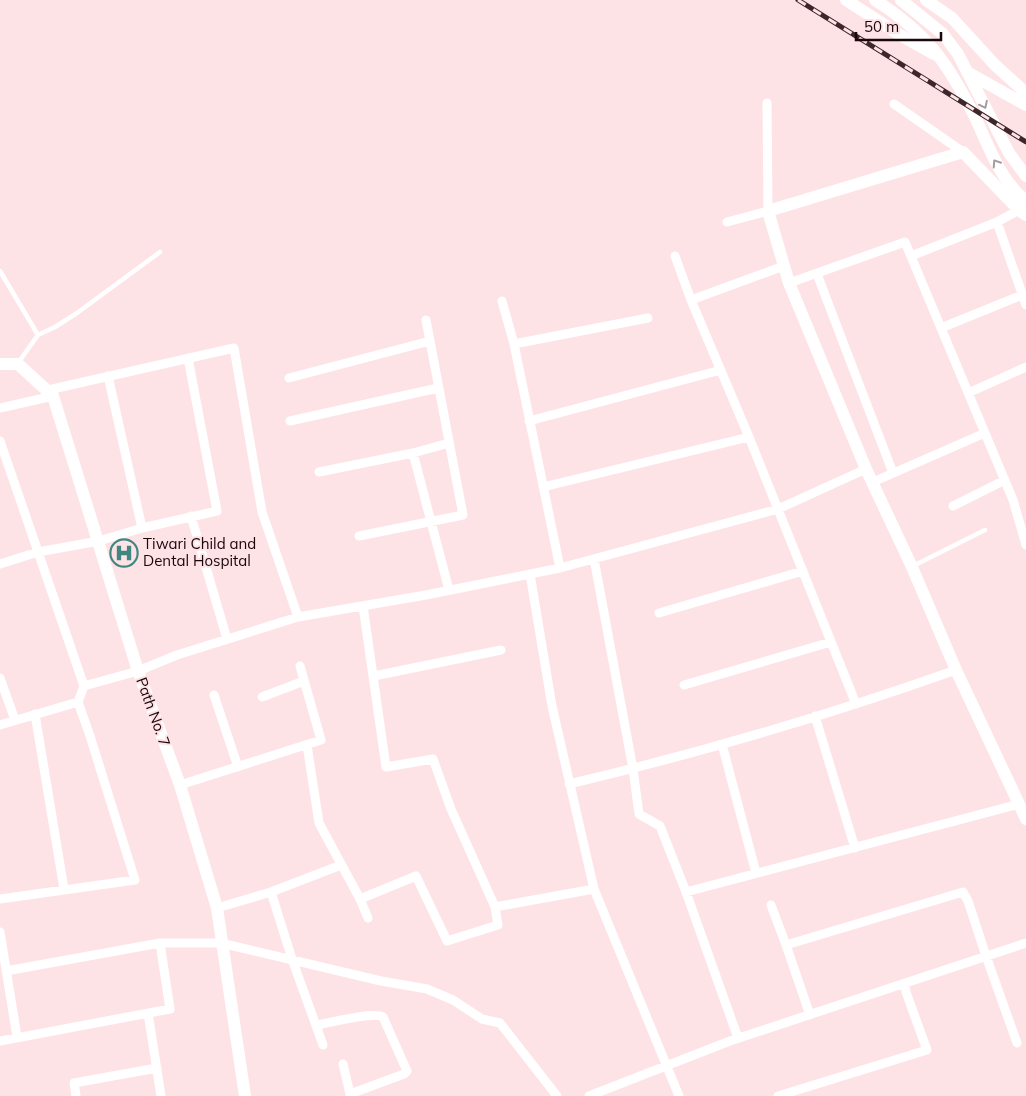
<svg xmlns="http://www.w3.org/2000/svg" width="1026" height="1096" font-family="Mulish,sans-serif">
<rect width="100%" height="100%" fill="#fee3e6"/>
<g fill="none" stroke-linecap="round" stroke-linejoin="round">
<path stroke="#fff" stroke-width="4.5" d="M0 271 38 335
M18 363 38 335 55 327 77 313 160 252
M913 566 985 530"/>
<path stroke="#fff" stroke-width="9" d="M894 104 963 152
M727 222 768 211 767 103
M997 222 1026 305
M675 256 691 300 749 437 856 704
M911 256 997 222 1019 210
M817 274 893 473
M789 283 905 242 1013 500 1026 545
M691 300 784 266
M502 301 514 344
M941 328 1022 295
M108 376 142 528
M289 378 430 341
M48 390 234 348 262 512 298 617
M968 393 1026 367
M0 408 53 396
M290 421 438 388
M529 421 721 370
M0 441 84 686
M413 453 449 590
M319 472 413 453 449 443
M873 482 985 433
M543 487 749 437
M953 506 1005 480
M191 516 227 639
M359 536 463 515 426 320
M594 559 633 769 639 814 660 826 686 892 738 1038
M0 564 38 552 99 541 142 528 217 511 188 358
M560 568 514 344 648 318
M530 574 552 706 594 889 679 1096
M363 606 386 767 433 759 451 809 495 907 498 925 447 941 416 876 360 899 368 918
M659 613 803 571
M374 676 501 650
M0 678 15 720
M684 685 831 642
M214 695 238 767
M262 697 304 681
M35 714 64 889
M815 716 855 848
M0 725 78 702 84 686 138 671 177 655 298 617 426 595 560 568 778 509 866 469
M722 744 756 873
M307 745 319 823 360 899
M569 784C700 753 829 715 956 670
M180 785 321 740 300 666
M271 892 292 959 323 1045
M686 892 1019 804
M0 899 135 880 90 736 78 702
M771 905 786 945
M495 907 594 889
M217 908 271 892 341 865
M0 932 17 1037
M6 971 160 943H221L381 981 427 989 453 1000 482 1019 500 1023 557 1096
M148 1013 161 1096
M810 1015 786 945 963 892 968 901 986 956 1017 1043
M317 1025C330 1023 373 1011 383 1017L407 1071 404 1074 350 1094V1096
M0 1041 170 1009 160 943
M343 1064 350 1094
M76 1096 74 1083 157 1068
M589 1096 730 1041 1026 943
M778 1096 927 1050 906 992 905 983"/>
<path stroke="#fff" stroke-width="12" d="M846 0 900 35 934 54
M875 0C927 33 948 63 975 117 989 147 1000 180 1026 201
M901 0 943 34 958 54 1009 153 1026 176
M926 0 952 18 995 65 1026 93
M967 72 1026 105
M1026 215 1019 210 963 152 768 211 789 283 866 469 912 567 956 670 1026 819
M0 364H18L53 396 138 671 180 785 217 908 245 1096"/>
<g stroke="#3d272b" stroke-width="5">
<path id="rail" d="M798 0 1026 142"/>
</g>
<use href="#rail" stroke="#fee3e6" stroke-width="3" stroke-dasharray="9" stroke-linecap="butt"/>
</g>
<defs><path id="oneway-chevron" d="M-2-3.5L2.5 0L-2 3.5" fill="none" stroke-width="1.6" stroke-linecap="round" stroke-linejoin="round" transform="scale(1.25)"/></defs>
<g stroke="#a49b9d">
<use href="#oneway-chevron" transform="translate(984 105) rotate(64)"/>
<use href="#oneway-chevron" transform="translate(996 163) rotate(-123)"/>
</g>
<defs>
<g id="hospital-ring" transform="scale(1.4375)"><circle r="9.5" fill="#fee3e6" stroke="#408782" stroke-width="1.5"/><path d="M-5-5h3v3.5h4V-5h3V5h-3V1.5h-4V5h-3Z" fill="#408782"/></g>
</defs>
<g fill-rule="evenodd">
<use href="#hospital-ring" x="124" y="553"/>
</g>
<g text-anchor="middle" stroke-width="4" stroke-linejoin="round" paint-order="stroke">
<g font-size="15" fill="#1b060a" stroke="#fee3e6" text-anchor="start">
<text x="143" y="549">Tiwari Child and<tspan x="143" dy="17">Dental Hospital</tspan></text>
</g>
<g font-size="15" fill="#1b060a" stroke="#fee3e6">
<text transform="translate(153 712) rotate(70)" y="5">Path No. 7</text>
</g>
</g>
<path d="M856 32v8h85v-8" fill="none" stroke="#1b060a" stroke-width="2.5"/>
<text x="864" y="32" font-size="15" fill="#1b060a" stroke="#fee3e6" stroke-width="4" paint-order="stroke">50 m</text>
</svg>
